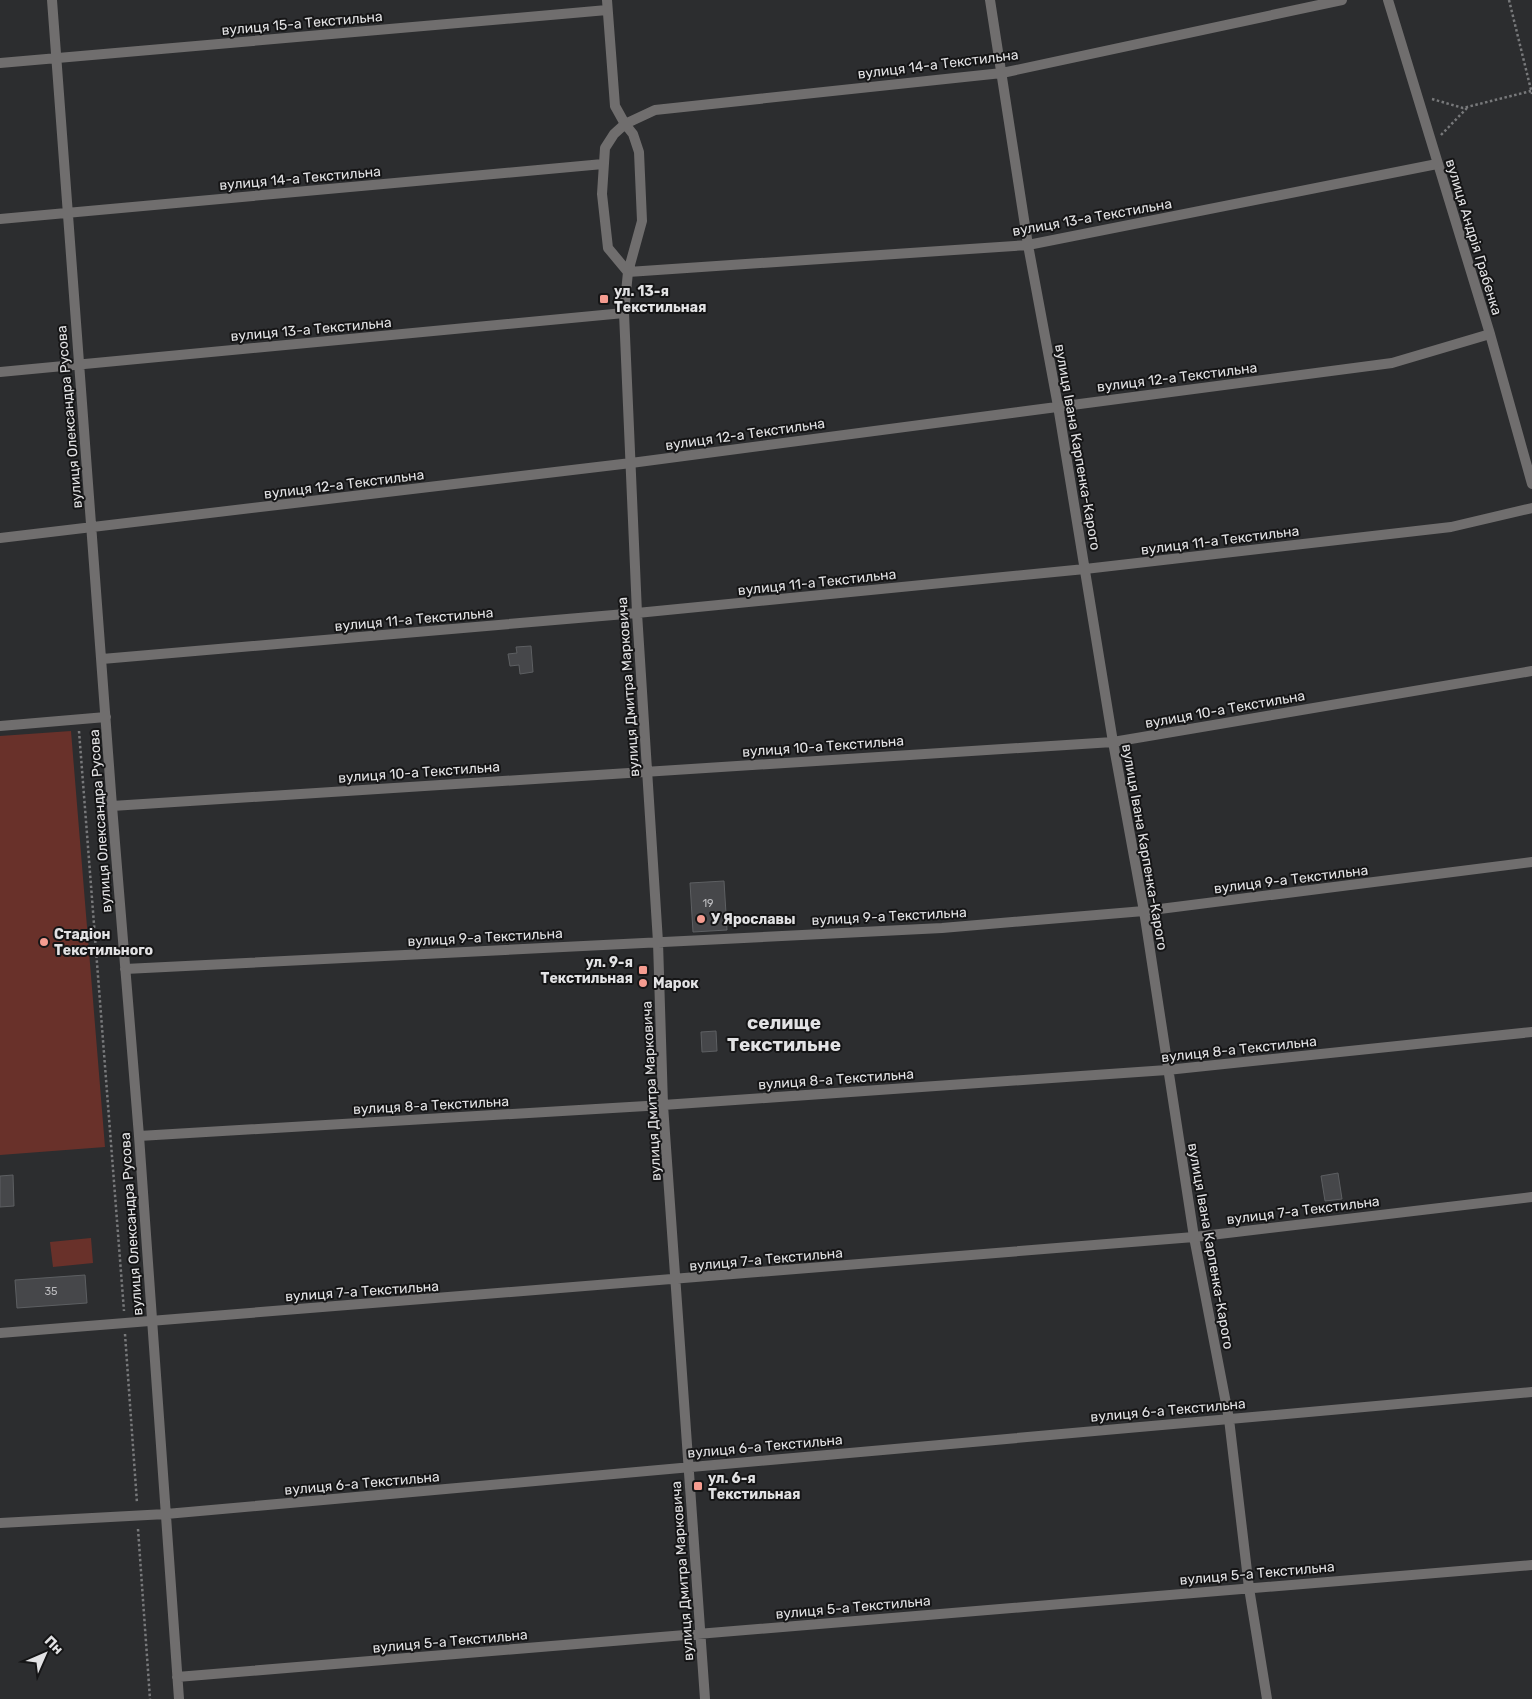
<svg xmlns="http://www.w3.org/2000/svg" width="1532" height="1699" font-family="Rubik,sans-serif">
<rect width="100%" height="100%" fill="#2c2d2f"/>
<path fill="#69312a" d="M71 731 105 1147 0 1155V736Z
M91 1238 93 1263 53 1267 50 1242Z"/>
<path fill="#46474a" stroke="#5d5f62" d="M531 646 533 672 520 674 519 665 510 666 508 654 517 653 516 647Z
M724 881 727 930 693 932 690 883Z
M716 1031 717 1051 702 1052 701 1032Z
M1338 1173 1342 1199 1325 1201 1321 1176Z
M13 1175 14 1206 0 1207V1176Z
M85 1275 87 1303 17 1308 15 1280Z"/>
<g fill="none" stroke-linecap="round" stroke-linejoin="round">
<path stroke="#78797b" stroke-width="2.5" stroke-dasharray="2.5 2.5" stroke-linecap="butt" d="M1509 0 1532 94
M1432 99 1463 108 1531 91
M1441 135 1467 108
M79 731 124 1311
M125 1334 137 1503
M138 1529 150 1699"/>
<path stroke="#706e6e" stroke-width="10" d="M52 0 112 806 139 1136 179 1699
M607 0 615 106 625 124 614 134 605 148 602 194 608 248 628 272 624 313 637 613 658 942 663 1105 705 1699
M990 0 1028 245 1058 406 1113 742 1144 911 1194 1237 1229 1419 1249 1588 1267 1699
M1342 0 1002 73 655 110 625 124 633 134 639 152 642 221 628 272 1028 245 1437 164
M1388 0 1490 334 1532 484
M0 63 607 10
M0 219 603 164
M0 372 624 313
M0 538 631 463 1392 363 1490 334
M102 659 637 613 1085 569 1451 527 1532 508
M0 726 106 717
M112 806 1113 742 1532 671
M125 969 942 928 1144 911 1532 862
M139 1136 663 1105 1167 1070 1532 1032
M0 1333 1194 1237 1532 1197
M0 1523 166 1514 1532 1392
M177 1677 1532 1565"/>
</g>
<g fill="#f59c90" stroke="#151516" stroke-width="2">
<rect x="599" y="294" width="10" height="10" rx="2.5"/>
<circle cx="701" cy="919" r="5"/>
<circle cx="44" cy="942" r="5"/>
<rect x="638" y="965" width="10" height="10" rx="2.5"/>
<circle cx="643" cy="983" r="5"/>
<rect x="693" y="1481" width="10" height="10" rx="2.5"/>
</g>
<g text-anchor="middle" stroke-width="4" stroke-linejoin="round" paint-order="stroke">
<g font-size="11" fill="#bbbbbe">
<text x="708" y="907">19</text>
<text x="51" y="1295">35</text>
</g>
<g font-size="14" fill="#e2e2e4" stroke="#151516">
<text transform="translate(302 23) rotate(-5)" y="5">вулиця 15-а Текстильна</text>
<text transform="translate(938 64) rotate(-7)" y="5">вулиця 14-а Текстильна</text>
<text transform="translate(300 178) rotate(-5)" y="5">вулиця 14-а Текстильна</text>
<text transform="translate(1092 217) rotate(-10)" y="5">вулиця 13-а Текстильна</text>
<text transform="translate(1474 237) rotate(73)" y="5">вулиця Андрія Грабенка</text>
<text transform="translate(311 329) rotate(-5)" y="5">вулиця 13-а Текстильна</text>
<text transform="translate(1177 377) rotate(-7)" y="5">вулиця 12-а Текстильна</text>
<text transform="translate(69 417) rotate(-95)" y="5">вулиця Олександра Русова</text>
<text transform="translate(745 434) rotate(-8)" y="5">вулиця 12-а Текстильна</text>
<text transform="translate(1078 447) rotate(80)" y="5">вулиця Івана Карпенка-Карого</text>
<text transform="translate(344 484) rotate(-7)" y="5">вулиця 12-а Текстильна</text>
<text transform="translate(1220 540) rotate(-7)" y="5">вулиця 11-а Текстильна</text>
<text transform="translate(817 582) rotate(-6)" y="5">вулиця 11-а Текстильна</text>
<text transform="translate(414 619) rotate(-5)" y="5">вулиця 11-а Текстильна</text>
<text transform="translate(628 687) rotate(-94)" y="5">вулиця Дмитра Марковича</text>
<text transform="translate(1225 709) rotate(-10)" y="5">вулиця 10-а Текстильна</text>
<text transform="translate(823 746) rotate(-4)" y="5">вулиця 10-а Текстильна</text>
<text transform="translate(419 772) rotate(-4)" y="5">вулиця 10-а Текстильна</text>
<text transform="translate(100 821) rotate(-94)" y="5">вулиця Олександра Русова</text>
<text transform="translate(1145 847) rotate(80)" y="5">вулиця Івана Карпенка-Карого</text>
<text transform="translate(1291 879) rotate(-7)" y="5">вулиця 9-а Текстильна</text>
<text transform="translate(889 916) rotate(-3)" y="5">вулиця 9-а Текстильна</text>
<text transform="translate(485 937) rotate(-3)" y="5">вулиця 9-а Текстильна</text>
<text transform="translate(1239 1049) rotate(-6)" y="5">вулиця 8-а Текстильна</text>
<text transform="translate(836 1079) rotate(-4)" y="5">вулиця 8-а Текстильна</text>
<text transform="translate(651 1091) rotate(-93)" y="5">вулиця Дмитра Марковича</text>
<text transform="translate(431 1105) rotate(-3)" y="5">вулиця 8-а Текстильна</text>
<text transform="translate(1303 1210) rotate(-7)" y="5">вулиця 7-а Текстильна</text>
<text transform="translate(131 1224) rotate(-94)" y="5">вулиця Олександра Русова</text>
<text transform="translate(1211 1246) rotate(80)" y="5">вулиця Івана Карпенка-Карого</text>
<text transform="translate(766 1259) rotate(-5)" y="5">вулиця 7-а Текстильна</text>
<text transform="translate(362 1291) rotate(-4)" y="5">вулиця 7-а Текстильна</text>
<text transform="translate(1168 1410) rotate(-5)" y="5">вулиця 6-а Текстильна</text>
<text transform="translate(765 1446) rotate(-5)" y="5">вулиця 6-а Текстильна</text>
<text transform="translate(362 1483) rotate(-5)" y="5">вулиця 6-а Текстильна</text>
<text transform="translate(682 1571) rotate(-94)" y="5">вулиця Дмитра Марковича</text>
<text transform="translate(1257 1573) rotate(-5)" y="5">вулиця 5-а Текстильна</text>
<text transform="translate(853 1607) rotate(-5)" y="5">вулиця 5-а Текстильна</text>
<text transform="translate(450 1641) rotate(-5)" y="5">вулиця 5-а Текстильна</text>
</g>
<g font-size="14" font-weight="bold" fill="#e2e2e4" stroke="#151516" text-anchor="start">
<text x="614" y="296">ул. 13-я<tspan x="614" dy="16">Текстильная</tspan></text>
<text x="711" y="924">У Ярославы</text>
<text x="54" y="939">Стадіон<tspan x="54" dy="16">Текстильного</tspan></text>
<text x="633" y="967" text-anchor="end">ул. 9-я<tspan x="633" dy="16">Текстильная</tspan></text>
<text x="653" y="988">Марок</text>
<text x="708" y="1483">ул. 6-я<tspan x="708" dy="16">Текстильная</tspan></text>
</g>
<g font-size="19" font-weight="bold" fill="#e2e2e4" stroke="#151516">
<text x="784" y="1029">селище<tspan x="784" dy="22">Текстильне</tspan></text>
</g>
</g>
<g transform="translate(45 1654) rotate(45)" stroke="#151516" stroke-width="4" paint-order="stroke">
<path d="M0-4L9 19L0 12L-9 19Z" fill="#e2e2e4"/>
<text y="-8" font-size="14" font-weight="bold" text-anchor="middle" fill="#e2e2e4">Пн</text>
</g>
</svg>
